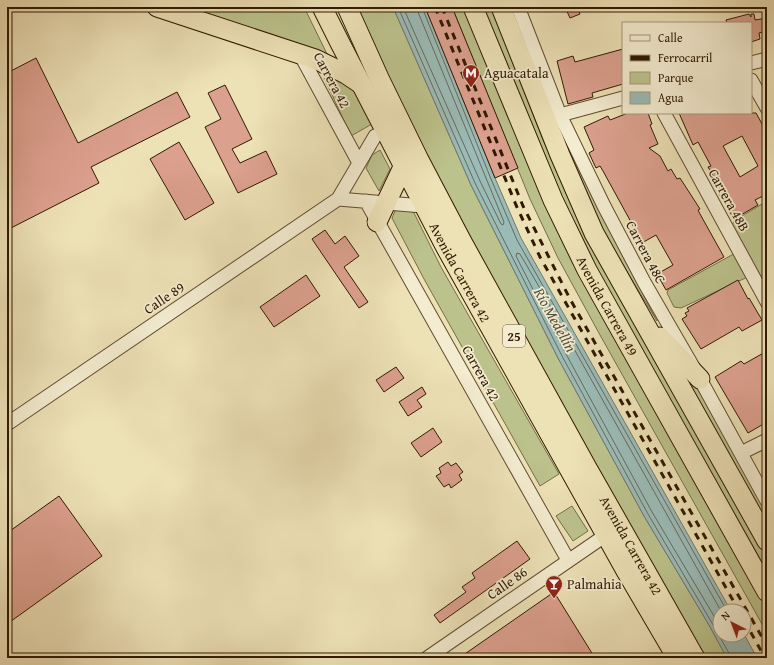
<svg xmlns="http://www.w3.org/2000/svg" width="774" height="665" font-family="'Gentium Book Plus',serif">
<rect width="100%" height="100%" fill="#ede1b6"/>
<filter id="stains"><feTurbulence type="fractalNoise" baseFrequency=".005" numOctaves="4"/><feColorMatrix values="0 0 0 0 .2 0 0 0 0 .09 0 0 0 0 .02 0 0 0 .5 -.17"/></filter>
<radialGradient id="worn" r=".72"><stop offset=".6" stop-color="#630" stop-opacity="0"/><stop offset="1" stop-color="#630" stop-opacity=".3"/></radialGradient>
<path fill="#bcc28c" stroke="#766e46" d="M184 7H204L212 11H233L251 7H304L328 56Z
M352 7H393L471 185 558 358 644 516 709 625 727 658H701L507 314Z
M452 7H465L641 385 767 609V633L600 335 558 258 530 199Z
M480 7H491L543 140 575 209 713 462 767 557V579L565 212Z
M507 7H512L586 181 615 241 657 321 606 237 579 185Z
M322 73 339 80 354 89 372 124 351 136Z
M380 150 390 169 379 191 366 168 372 155Z
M767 201V277L760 281 754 274 681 308 674 307 667 293 668 290 741 250 732 225 735 220Z
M399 207 407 208 414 213 441 267 559 474 540 486 424 279 392 218 395 211Z
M679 370 696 386 767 512V525Z
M572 506 588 531 573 541 556 516Z"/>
<path fill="#9bbbb7" stroke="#717a6e" d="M393 7H425L495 178 521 238 731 611H720V635H744V634L757 658H727L709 625 644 516 558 358 471 185Z"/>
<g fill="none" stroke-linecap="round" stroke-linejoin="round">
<path stroke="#666a5c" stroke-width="1" d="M398 7 475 183 562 356 648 514 712 623 730 655V658
M403 7 480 181 501 224 503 225 504 222 418 12 417 7
M422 7 491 179 517 240 727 611
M720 626 652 512 566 354 516 256 517 253 520 254 541 290 721 611"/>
</g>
<path fill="#dca08e" stroke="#311900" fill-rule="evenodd" d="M425 7H452L518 168 495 178Z
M565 7H577L580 14 570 18Z
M749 14 751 17V14H754L755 20 767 18V31L759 33 760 39 751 42V23H727L726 20Z
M623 49V84L592 93 593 97 568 104 557 61 573 56 575 62Z
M36 58 78 143 177 92 190 117 91 167 99 183 7 230V73Z
M225 85 252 139 232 149 240 163 266 151 277 174 238 193 205 127 221 119 208 93Z
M628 113H648L652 124 650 125 658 144 649 148 660 156 668 171 671 169 677 179 680 178 700 209 698 210 700 214 724 257 666 290 657 274 673 265 656 235 640 244 635 234 637 233 603 171 600 166 596 168 589 153 594 150 584 127 608 116 610 120Z
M679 113H756L767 133V194L755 200 758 205 734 219 717 190 720 188 708 167 711 166 698 142 693 145ZM742 136 758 166 740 177 723 146Z
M179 142 214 203 185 220 150 159Z
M325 230 335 244 345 236 359 256 344 267 368 302 359 308 312 239Z
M306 275 320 296 274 327 260 307Z
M738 280 748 299 749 298 762 320 742 331 739 327 701 349 682 319 687 316 685 313 689 311 687 308Z
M767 351V422L748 433 715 377 741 361 744 364Z
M396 367 404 378 384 392 376 380Z
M422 387 426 394 417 400 422 407 408 416 399 402Z
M433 428 442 442 421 457 411 443Z
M448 462 451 466 456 463 463 472 459 475 462 480 451 488 449 484 444 487 436 476 441 473 439 468Z
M59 496 102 556 7 624V533Z
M517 541 530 559 440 623 434 615 466 592 462 587 475 578 472 573Z
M554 592 595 658H459Z"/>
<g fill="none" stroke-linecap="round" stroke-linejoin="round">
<g stroke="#604b2e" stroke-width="15">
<path id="minor" d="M518 7 560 115 604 206 644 282 700 379 767 501
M300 54 359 163
M751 63 767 59
M751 80 767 108
M664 113 767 302
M560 115 623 98
M338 199 423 206
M366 201 568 560
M7 424 338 199 375 136 385 131
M741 453 767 440
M427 658 606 535"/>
</g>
<g stroke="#311900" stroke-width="21">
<g id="highway">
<path d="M157 7 315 59 346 74 361 84"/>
<path id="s1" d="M322 7 340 43 445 246 626 571 677 658"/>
<path id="s2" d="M347 7 379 78 419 160 461 240 586 466 695 658"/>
<path id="s3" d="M473 7 553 200 587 270 767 592"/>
<path d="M501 7 560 155 594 233 767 541"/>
<path d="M377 222 403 167"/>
<path d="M660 337 700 379"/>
</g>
</g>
<use href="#minor" stroke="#f3ecd0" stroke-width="13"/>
<use href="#highway" stroke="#ede1b6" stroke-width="19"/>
<path stroke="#311900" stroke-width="3" stroke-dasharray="7 7" stroke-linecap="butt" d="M435 7 516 205 540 257 739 611
M442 7 523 206 570 299 767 646
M744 620 765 658"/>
</g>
<defs>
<g id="metro-pin" transform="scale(0.9)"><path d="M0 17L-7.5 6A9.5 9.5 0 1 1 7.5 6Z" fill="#8f2418" stroke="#f3ecd0"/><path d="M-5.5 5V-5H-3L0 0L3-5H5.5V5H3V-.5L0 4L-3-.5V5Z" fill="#fff"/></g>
<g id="bar-pin" transform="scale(0.9)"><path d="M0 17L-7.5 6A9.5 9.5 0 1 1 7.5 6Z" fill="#8f2418" stroke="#f3ecd0"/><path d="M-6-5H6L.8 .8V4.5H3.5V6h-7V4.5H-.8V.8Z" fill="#fff"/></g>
</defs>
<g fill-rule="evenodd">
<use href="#metro-pin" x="471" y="73"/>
<use href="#bar-pin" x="554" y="584"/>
</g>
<g text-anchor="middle" stroke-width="3.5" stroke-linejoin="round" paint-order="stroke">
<rect fill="#f3ecd0" stroke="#6b583e" stroke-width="1" x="503" y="325" width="22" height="22" rx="3"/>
<g font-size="13" font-weight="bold" fill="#311900">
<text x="514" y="341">25</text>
</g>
<g font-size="14" fill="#311900" stroke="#f3ecd0" text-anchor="start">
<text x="484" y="78">Aguacatala</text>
<text x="567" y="589">Palmahia</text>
</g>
<g font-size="14" fill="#311900" stroke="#f3ecd0">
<text transform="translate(332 80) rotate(62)" y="5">Carrera 42</text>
<text transform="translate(729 200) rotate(61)" y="5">Carrera 48B</text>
<text transform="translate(646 252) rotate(62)" y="5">Carrera 48C</text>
<text dy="5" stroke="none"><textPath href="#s1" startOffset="299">Avenida Carrera 42</textPath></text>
<text transform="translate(164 298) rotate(-34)" y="5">Calle 89</text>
<text dy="5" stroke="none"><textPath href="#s3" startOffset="328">Avenida Carrera 49</textPath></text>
<text transform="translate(481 373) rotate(61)" y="5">Carrera 42</text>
<text dy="5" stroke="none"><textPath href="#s2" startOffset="609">Avenida Carrera 42</textPath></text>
<text transform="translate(507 583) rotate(-35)" y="5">Calle 86</text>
</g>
<g font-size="15" font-style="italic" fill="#565240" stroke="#f3ecd0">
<text transform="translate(555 320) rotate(61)" y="5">Río Medellín</text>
</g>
</g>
<rect width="774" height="665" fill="none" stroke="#ede1b6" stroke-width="24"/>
<rect x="8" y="8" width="758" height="649" fill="none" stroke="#311900" stroke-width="2"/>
<rect x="12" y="12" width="750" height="641" fill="none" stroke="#311900"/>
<rect x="622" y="22" width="130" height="92" fill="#f3ecd0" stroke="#a5987d"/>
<rect x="630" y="35" width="20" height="6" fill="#f3ecd0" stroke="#a5987d"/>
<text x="658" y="42" font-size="12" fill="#311900">Calle</text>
<rect x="630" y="55" width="20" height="6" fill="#311900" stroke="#a5987d"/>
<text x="658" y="62" font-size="12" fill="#311900">Ferrocarril</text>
<rect x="630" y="72" width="20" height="12" fill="#bcc28c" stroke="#a5987d"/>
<text x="658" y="82" font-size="12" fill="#311900">Parque</text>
<rect x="630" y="92" width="20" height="12" fill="#9bbbb7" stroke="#a5987d"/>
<text x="658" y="102" font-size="12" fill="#311900">Agua</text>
<g transform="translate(732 623) rotate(318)"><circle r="19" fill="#f3ecd0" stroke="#a5987d"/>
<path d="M0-3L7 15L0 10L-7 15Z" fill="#8f2418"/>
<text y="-6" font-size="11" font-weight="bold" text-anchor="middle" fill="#311900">N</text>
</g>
<rect width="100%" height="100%" filter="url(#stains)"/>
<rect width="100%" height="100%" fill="url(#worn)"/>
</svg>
